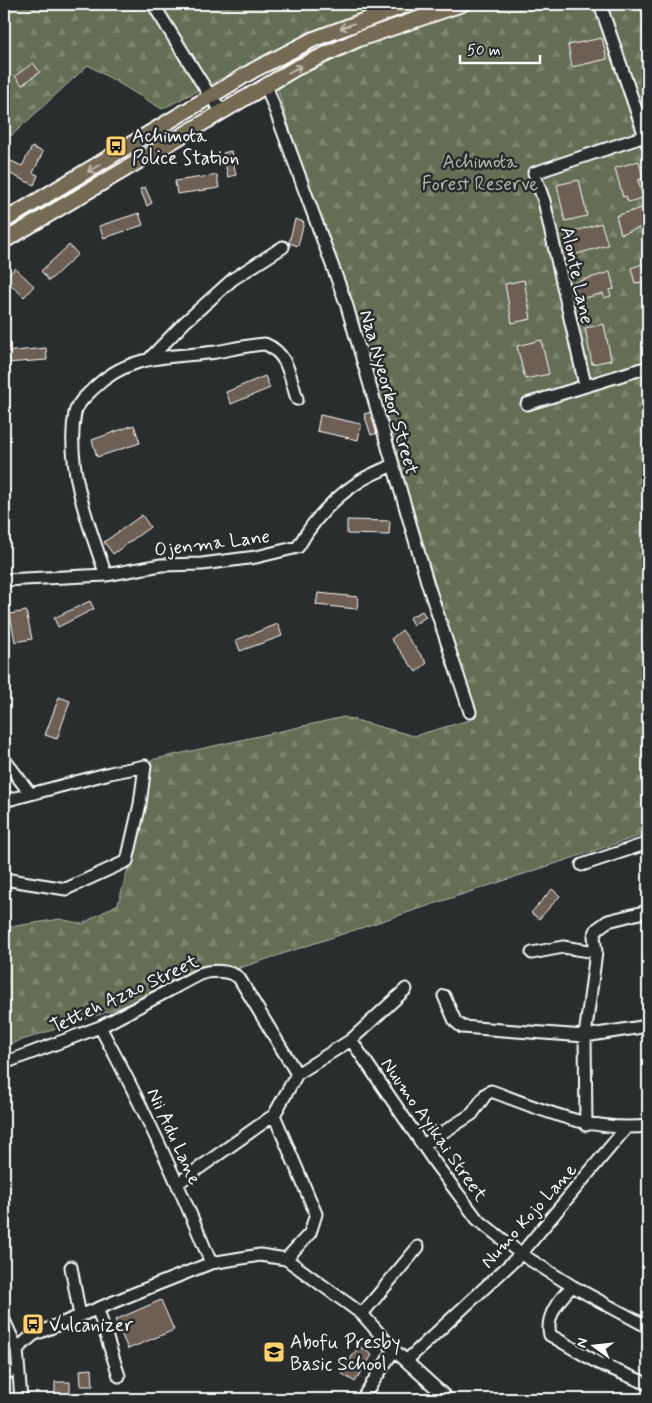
<svg xmlns="http://www.w3.org/2000/svg" width="652" height="1403" font-family="Mynerve,sans-serif">
<defs>
<pattern id="forest-firs" width="22" height="20" patternUnits="userSpaceOnUse" patternTransform="scale(1.25)"><rect width="22" height="20" fill="#646e54"/><path d="M5 1l3.5 6h-7zM16 11l3.5 6h-7z" fill="#7b846e"/></pattern>
</defs>
<rect width="100%" height="100%" fill="#2a2d2e"/>
<filter id="ink" filterUnits="userSpaceOnUse"><feTurbulence type="fractalNoise" baseFrequency=".02" numOctaves="2"/><feDisplacementMap in="SourceGraphic" scale="10" xChannelSelector="R" yChannelSelector="G"/><feConvolveMatrix kernelMatrix="1 2 1 2 8 2 1 2 1" color-interpolation-filters="sRGB"/></filter>
<g filter="url(#ink)">
<path fill="url(#forest-firs)" stroke="#b2b6aa" d="M4 4H648V833L4 1046V928L60 919 82 924 118 904 135 844 151 760 344 717 414 736 473 719 267 55 162 109 88 65 11 136 4 126Z"/>
<path fill="#6d5f53" stroke="#fff" d="M602 38 607 59 572 67 568 45Z
M33 63 40 72 22 85 15 76Z
M32 147 43 152 33 173 38 175 34 185 4 171 9 160 22 166Z
M231 151 236 175 228 177 223 153Z
M639 161 643 178 638 180 643 198 628 202 626 196 623 197 615 168Z
M217 175 219 188 177 194 175 181Z
M579 180 587 216 565 221 557 185Z
M145 187 152 203 147 206 140 189Z
M648 206V225L621 234 616 216Z
M139 213 143 225 104 238 99 226Z
M295 219 304 222 298 246 289 243Z
M601 223 608 245 573 255 567 234Z
M69 245 78 254 49 281 41 271Z
M648 262V281L635 283 631 268Z
M15 268 34 286 24 297 5 279Z
M610 272 614 289 609 290 611 296 604 298 603 293 578 300 573 283Z
M524 280 531 319 512 323 505 284Z
M604 324 611 360 592 364 585 328Z
M541 340 549 374 525 379 517 346Z
M4 342H8L9 351 4 352Z
M46 348 47 360 5 363 4 352Z
M265 376 270 388 231 404 226 392Z
M374 411 381 432 371 435 364 414Z
M320 415 361 424 358 440 317 431Z
M134 425 140 443 97 457 92 440Z
M142 515 150 527 113 554 104 542Z
M347 520 390 521 389 535 347 534Z
M318 593 358 597 357 609 316 605Z
M90 601 94 609 58 627 54 618Z
M26 611 32 639 15 642 10 614Z
M422 611 426 617 413 625 409 618Z
M278 624 282 636 240 651 236 640Z
M402 630 427 663 416 672 391 639Z
M59 697 70 701 57 739 45 735Z
M552 889 560 896 539 919 531 913Z
M161 1300 174 1330 128 1349 115 1320Z
M359 1346 372 1355 355 1382 341 1373Z
M92 1369 93 1386H81L80 1370Z
M55 1382H70V1399H55Z"/>
<g fill="none" stroke-linecap="round" stroke-linejoin="round">
<g stroke="#fff" stroke-width="15">
<path id="minor" d="M153 4 210 96 223 112
M600 4 648 145
M266 85 346 303 428 585 470 712
M151 357 185 322 233 279 283 247
M585 385 544 201 534 173 645 136
M527 404 648 367
M106 575C89 527 65 465 75 413 77 403 86 396 93 389 129 353 169 358 216 352 232 349 248 345 265 344 288 353 290 377 297 399
M4 580 106 575 161 565 202 564 256 557 298 547C312 522 333 499 357 483 368 475 381 471 392 465
M4 759 29 792
M4 801 110 773 145 766 140 804 127 861 66 889 4 879
M582 865 648 843
M532 953 563 947 596 952
M444 996 455 1021 462 1027 585 1036 648 1026
M100 1027C142 1104 178 1182 211 1263
M351 1040 435 1163 477 1219 521 1254 572 1286 648 1327
M4 1063 100 1027 200 974C211 970 230 970 239 978L297 1074
M274 1115 316 1214 310 1233 286 1259
M586 1125 585 1036 596 952 594 936 597 929 608 921 648 911
M423 1145 472 1114 486 1094 491 1091C546 1111 589 1132 648 1126
M178 1183 274 1115 297 1074 351 1040 406 989
M71 1267 80 1316
M572 1286C560 1299 545 1316 550 1335L598 1363 648 1384
M98 1310 119 1376
M362 1314 418 1247
M4 1320 17 1349 21 1399
M17 1349 33 1335 143 1290 211 1263 260 1255 286 1259 362 1314 394 1350 448 1399
M406 1361 521 1254 626 1128
M4 1374 9 1372
M362 1399 394 1350"/>
</g>
<g stroke="#fff" stroke-width="18">
<path id="major" d="M4 221 254 70 314 39 409 4
M4 241 296 68 359 39 462 4"/>
</g>
<use href="#minor" stroke="#2a2d2e" stroke-width="11"/>
<use href="#major" stroke="#746b52" stroke-width="14"/>
</g>
<defs><path id="oneway-shaft" d="M-6 0H5M1.5-3L5.5 0L1.5 3" fill="none" stroke-width="1.6" stroke-linecap="round" stroke-linejoin="round" transform="scale(1.25)"/></defs>
<g stroke="#c0bcb1">
<use href="#oneway-shaft" transform="translate(347 26) rotate(159)"/>
<use href="#oneway-shaft" transform="translate(295 69) rotate(-28)"/>
<use href="#oneway-shaft" transform="translate(94 168) rotate(150)"/>
</g>
</g>
<defs>
<g id="bus-square" transform="scale(1.125)"><rect x="-9" y="-9" width="18" height="18" rx="4" fill="#ffd166" stroke="#2a2d2e"/><path d="M-5-6H5V4H4V6H2V4H-2V6H-4V4H-5ZM-3.5-4V0h7V-4ZM-3.5 1.2v1.5H-2V1.2ZM2 1.2v1.5H3.5V1.2Z" fill="#111"/></g>
<g id="school-square" transform="scale(1.125)"><rect x="-9" y="-9" width="18" height="18" rx="4" fill="#ffd166" stroke="#2a2d2e"/><path d="M0-5L7-2L0 1L-7-2ZM-4 1L0 2.5L4 1V4Q0 6-4 4Z" fill="#111"/></g>
</defs>
<g fill-rule="evenodd">
<use href="#bus-square" x="116" y="146"/>
<use href="#bus-square" x="33" y="1324"/>
<use href="#school-square" x="274" y="1352"/>
</g>
<g text-anchor="middle" stroke-width="5" stroke-linejoin="round" paint-order="stroke">
<g font-size="19" fill="#fff" stroke="#2a2d2e" text-anchor="start">
<text x="132" y="142">Achimota<tspan x="132" dy="22">Police Station</tspan></text>
<text x="49" y="1331">Vulcanizer</text>
<text x="290" y="1348">Abofu Presby<tspan x="290" dy="22">Basic School</tspan></text>
</g>
<g font-size="19" fill="#b2b6aa" stroke="#2a2d2e">
<text x="480" y="168">Achimota<tspan x="480" dy="22">Forest Reserve</tspan></text>
</g>
<g font-size="19" fill="#fff" stroke="#2a2d2e">
<text transform="translate(578 275) rotate(78)" y="7">Alonte Lane</text>
<text transform="translate(390 392) rotate(74)" y="7">Naa Nyeorkor Street</text>
<text transform="translate(212 542) rotate(-7)" y="7">Ojenma Lane</text>
<text transform="translate(124 993) rotate(-25)" y="7">Tetteh Azao Street</text>
<text transform="translate(435 1129) rotate(55)" y="7">Nuumo Ayikai Street</text>
<text transform="translate(175 1136) rotate(65)" y="7">Nii Adu Lane</text>
<text transform="translate(528 1215) rotate(-48)" y="7">Numo Kojo Lane</text>
</g>
</g>
<rect width="652" height="1403" fill="none" stroke="#2a2d2e" stroke-width="20"/>
<rect x="10" y="10" width="632" height="1383" fill="none" stroke="#fff" stroke-width="2" filter="url(#ink)"/>
<g transform="translate(594 1346) rotate(285)" stroke="#2a2d2e" stroke-width="4" paint-order="stroke">
<path d="M0-4L9 19L0 12L-9 19Z" fill="#ffffff"/>
<text y="-8" font-size="14" font-weight="bold" text-anchor="middle" fill="#ffffff">N</text>
</g>
<path d="M460 55v8h80v-8" fill="none" stroke="#ffffff" stroke-width="2.5"/>
<text x="467" y="55" font-size="15" fill="#ffffff" stroke="#2a2d2e" stroke-width="4" paint-order="stroke">50 m</text>
</svg>
